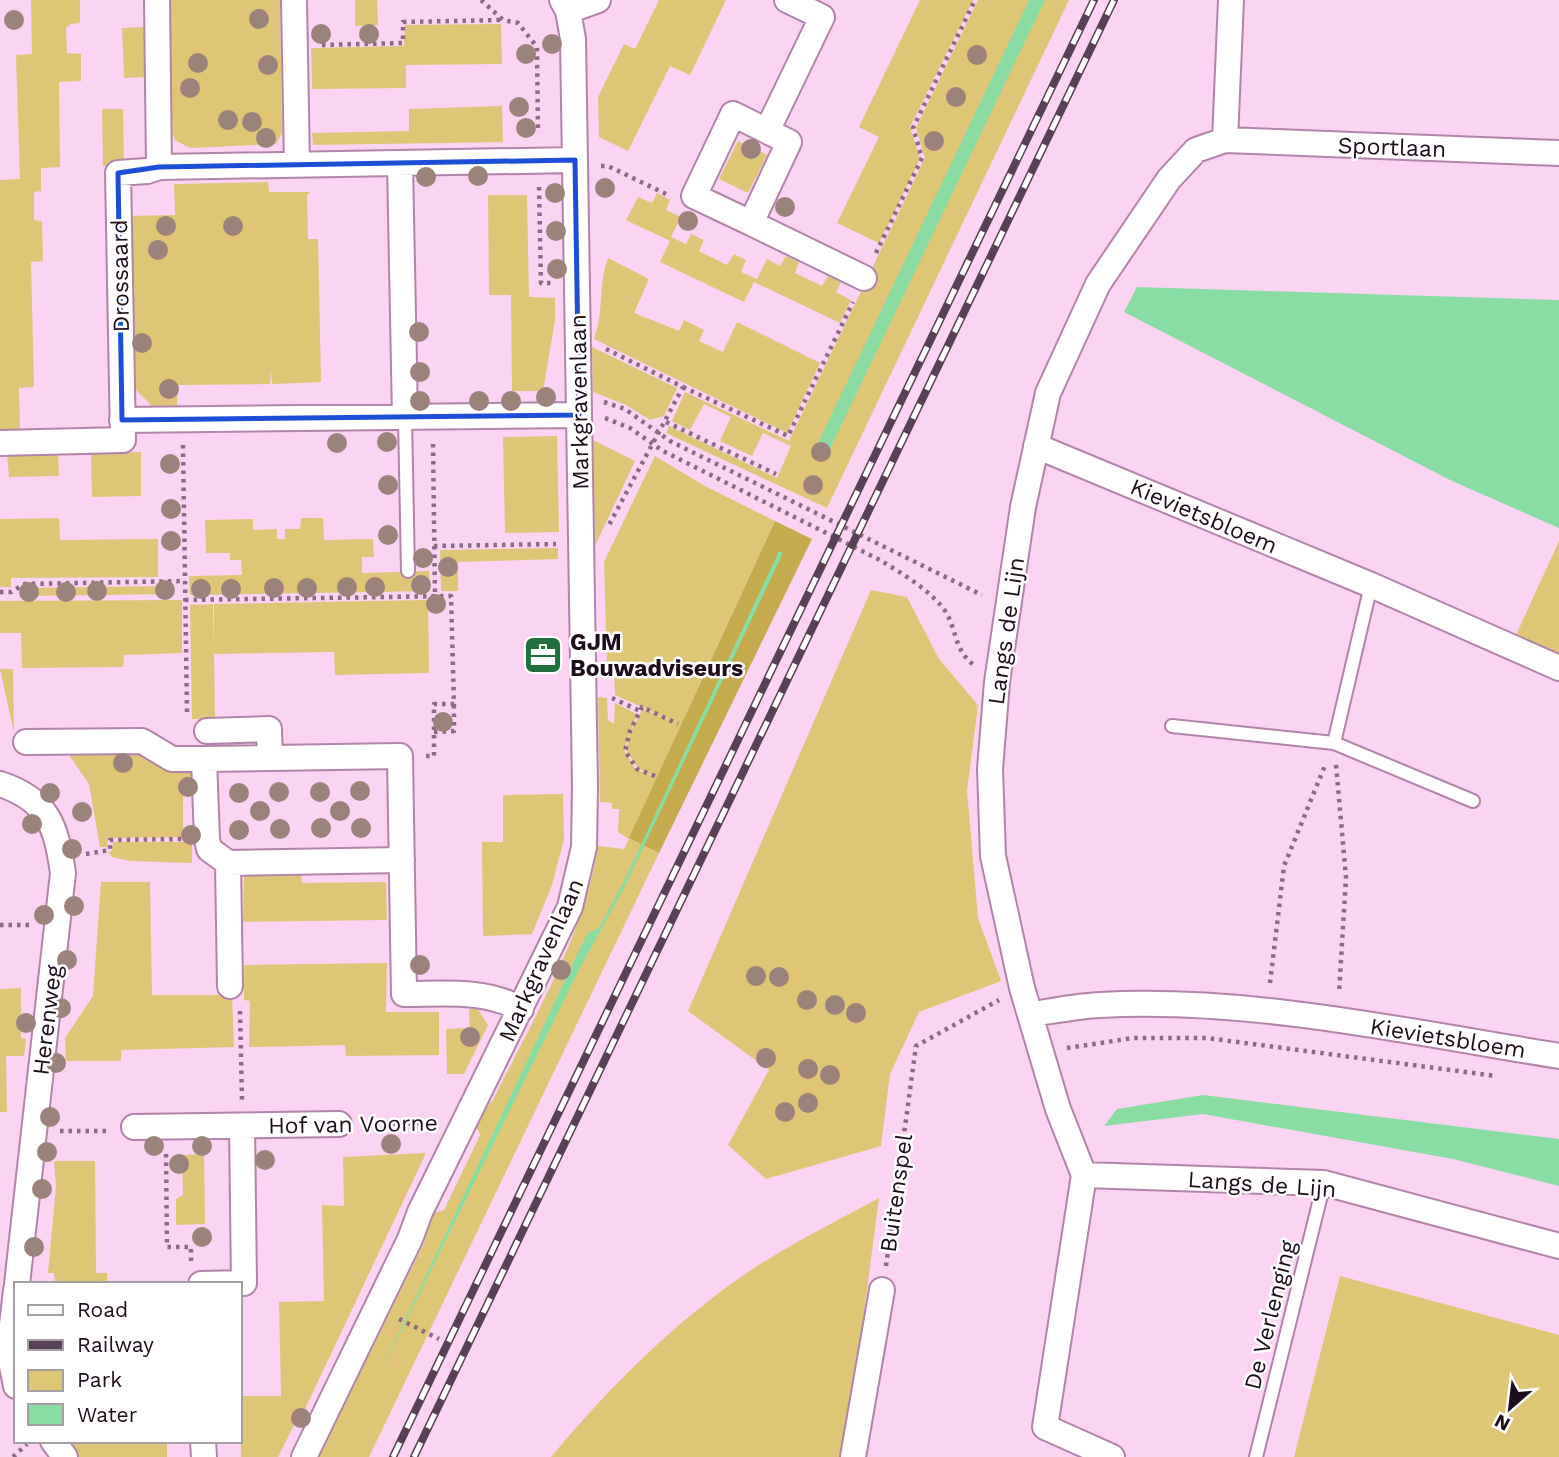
<svg xmlns="http://www.w3.org/2000/svg" width="1559" height="1457" font-family="'Work Sans',sans-serif">
<rect width="100%" height="100%" fill="#fbd3f3"/>
<path fill="#dfc676" d="M31 0H80V23L71 24 66 28 67 53 81 54V81L59 82 60 167 41 168V191L34 192V220L42 221 43 261 31 262 34 387 19 388 20 429H0V180L20 179 16 55 32 54Z
M169 0H280L282 133 276 144 190 148 175 140 171 130Z
M355 0H377L378 25 355 26Z
M659 0H726L690 75 670 66 628 151 599 137 598 97 624 44 635 49Z
M920 0H973L910 127 920 159 879 243 837 223 879 137 859 127Z
M978 0H1069L827 508 666 433 669 426 777 478 791 446 763 433 752 456 720 441 731 417 704 404 690 430 672 421 685 392 789 441 925 158 916 128Z
M501 24 502 64 406 65V88L312 89 311 48 404 46 405 25Z
M145 27 146 77 124 78 122 28Z
M502 106 503 142 313 145 312 133 409 131V109Z
M102 109H123L124 166H103Z
M738 141 767 155 748 193 719 179Z
M268 182 269 192H311L307 195 308 239H318L321 382 272 384 271 369 270 384 178 385 177 406 153 407 128 382 125 216 175 215 174 184Z
M657 193 670 200 666 210 681 217 671 237 686 244 691 234 704 240 699 251 727 265 734 254 746 260 741 272 757 279 767 259 780 266 786 256 799 262 795 273 822 286 828 276 841 282 836 292 851 300 840 323 754 282 744 302 660 262 670 241 626 220 638 197 652 203Z
M488 195H527L529 297 555 298V320L543 391H512L511 295H489Z
M608 258 649 279 634 313 679 331 684 320 704 330 699 341 723 352 737 322 820 363 787 433 594 339C604 313 598 285 608 258Z
M592 347 677 388 664 416 650 420 626 405 593 392Z
M557 436 559 532 505 533 503 437Z
M593 440 635 461 595 546Z
M141 452V496L92 497 91 453Z
M58 453 59 476 9 477 7 454Z
M655 456 703 485 775 521 710 662H607L604 562Z
M59 518 60 540 158 539V577L11 578V587H0V519Z
M301 518H323L324 540 373 539 374 557H362V573L429 571 430 591 190 595 189 576 242 575 241 560H230V553H206L205 520 253 519V530L277 529V539H285V529H300Z
M1559 541V655L1516 635Z
M558 548V559L458 562V591H441L440 550Z
M173 586V594L25 596V588Z
M871 590 907 597 939 659 978 705 967 791 978 918 1001 981 919 1012 890 1074 881 1146 766 1179 728 1145 769 1070 688 1011Z
M182 600V653L124 655 123 667 22 668 21 633H0V601Z
M428 600 429 673 335 675 334 652 214 654 215 719H192L190 605 213 604 214 652V604Z
M707 668 630 838 659 853 369 1457H319L425 1241 420 1224 424 1217 444 1210 480 1135 472 1116 476 1109 492 1102C531 1022 585 935 598 846L624 849 629 839 618 832 619 809H612V803L600 802 598 697 607 698 608 720 614 724 615 703 637 714 624 750 635 769 655 777 638 768 626 750 631 731 643 709 678 723 615 695 614 669Z
M0 669H13L14 733Z
M141 747 197 765V780H183V837L108 838 107 847H100L89 784 64 748Z
M563 794 564 839 552 885 532 934 483 936 482 842H503V795Z
M113 842H192V863L130 861 112 857 108 852 112 851Z
M301 872 302 883 386 882 387 920 243 922 244 873Z
M101 882H150L152 995H232L234 1047 121 1050V1061H66L65 1038 93 996Z
M387 963 386 1012H439V1055L346 1056 345 1045 249 1047 250 1001 244 1000V965Z
M21 988V1038L26 1039 24 1056H6L7 1112H0V989Z
M472 1007 477 1008 488 1025 464 1074H447L446 1029 470 1028 469 1010Z
M426 1153 304 1411 299 1414 304 1417 302 1421 297 1419 278 1457H241L240 1396H281L279 1302 324 1301 322 1205 344 1206 343 1157Z
M204 1154 205 1224 176 1225V1199L183 1195 182 1155Z
M54 1161H95L96 1273H107V1284H55L54 1273H48L56 1187Z
M879 1198 845 1457H551C612 1384 682 1314 762 1263 800 1239 840 1219 879 1198Z
M1340 1276 1559 1335V1457H1294Z
M64 1441H167V1457H76Z"/>
<path fill="#c5aa4e" d="M775 521 812 539 659 853 629 838Z"/>
<path fill="#89dda3" d="M1029 0H1045L829 451 817 445Z
M1137 287 1559 300V528L1452 481 1124 312Z
M779 551 783 553 624 888 581 966 375 1384 580 948 588 933 599 928 623 883Z
M1203 1095 1559 1139V1186L1453 1159 1203 1114 1104 1126 1117 1109Z"/>
<g fill="none" stroke-linecap="round" stroke-linejoin="round">
<g stroke="#b284a9" stroke-width="16">
<path id="service" d="M405 417 408 571
M1172 726 1334 743 1473 801
M1334 743 1371 585
M1256 1457 1324 1183"/>
</g>
<g stroke="#b284a9" stroke-width="28">
<path id="minor" d="M157 0 159 167
M294 0 297 164
M787 0 822 17 767 131 789 142 751 223 864 278
M568 11 598 0
M1225 140 1231 0
M1559 153 1225 140 1196 150 1169 179 1098 284 1048 393 1023 507 997 682 990 769 993 856 1022 988 1058 1109 1084 1175 1324 1183 1559 1246
M400 163 405 417
M751 223 694 196 733 114 767 131
M122 420 579 415
M0 443 123 440 118 173 147 171 159 167 575 160
M1036 446 1371 585 1559 668
M207 731 269 729 270 758
M26 742 142 741 172 759H204
M0 784C48 800 56 825 63 873L17 1284
M228 863 402 860
M230 986 228 863 209 849 207 839 204 759 400 756 404 994C445 994 484 989 521 1009
M1032 1014C1054 1011 1077 1006 1100 1005 1251 997 1410 1032 1559 1056
M134 1127 339 1124
M1084 1175 1045 1427 1112 1457
M201 1284 244 1283 242 1126
M16 1290 9 1351 16 1386
M53 1441 65 1457
M203 1441 204 1457
M304 1457 410 1239 420 1212 570 907 584 847 585 787 573 39 568 11 562 0
M853 1457 882 1290"/>
</g>
<path stroke="#896c83" stroke-width="4.5" stroke-dasharray="3.5 5" stroke-linecap="butt" d="M481 0 503 20 518 23 537 47 538 133
M322 45 403 43V22L502 20
M601 166H608L666 194
M539 187 541 283H552
M876 253 922 158 913 128 975 0
M606 349 683 387 609 525
M683 387 788 436 853 302
M604 402 625 409 670 441 982 595
M605 418 630 428 663 451 880 560C901 573 927 588 943 608 957 626 953 650 974 665
M666 422 776 474
M433 444 435 597
M183 445 187 713
M434 546 556 544
M0 592H11L25 584 185 581
M185 600 451 596 454 704H434V756H426
M612 698 640 711
M434 732 454 731V704
M1336 765 1346 877 1339 993
M655 776 637 769 625 751 630 731 642 707 678 724
M86 854 110 850V840L182 839
M0 925H31
M1270 983 1284 866 1326 763
M240 1011 242 1100
M1067 1048 1133 1038H1207L1496 1076
M366 1124 434 1123
M60 1131H107
M166 1154 167 1247H191V1261
M886 1266 916 1046 999 1000
M399 1319 439 1339
M13 1457 27 1444"/>
<use href="#service" stroke="#fff" stroke-width="12"/>
<use href="#minor" stroke="#fff" stroke-width="24"/>
<g stroke="#584154" stroke-width="8">
<path id="rail" d="M393 1457 1094 0
M414 1457 1114 0"/>
</g>
<use href="#rail" stroke="#fff" stroke-width="5" stroke-dasharray="16" stroke-linecap="butt"/>
</g>
<g fill="#9b827b">
<circle cx="259" cy="19" r="10"/>
<circle cx="14" cy="20" r="10"/>
<circle cx="321" cy="34" r="10"/>
<circle cx="369" cy="34" r="10"/>
<circle cx="552" cy="44" r="10"/>
<circle cx="526" cy="54" r="10"/>
<circle cx="977" cy="55" r="10"/>
<circle cx="198" cy="63" r="10"/>
<circle cx="268" cy="65" r="10"/>
<circle cx="190" cy="88" r="10"/>
<circle cx="956" cy="97" r="10"/>
<circle cx="519" cy="107" r="10"/>
<circle cx="228" cy="120" r="10"/>
<circle cx="252" cy="122" r="10"/>
<circle cx="526" cy="128" r="10"/>
<circle cx="266" cy="138" r="10"/>
<circle cx="934" cy="141" r="10"/>
<circle cx="751" cy="149" r="10"/>
<circle cx="478" cy="176" r="10"/>
<circle cx="426" cy="177" r="10"/>
<circle cx="605" cy="188" r="10"/>
<circle cx="555" cy="193" r="10"/>
<circle cx="785" cy="207" r="10"/>
<circle cx="688" cy="221" r="10"/>
<circle cx="166" cy="226" r="10"/>
<circle cx="233" cy="226" r="10"/>
<circle cx="556" cy="231" r="10"/>
<circle cx="158" cy="250" r="10"/>
<circle cx="557" cy="269" r="10"/>
<circle cx="419" cy="332" r="10"/>
<circle cx="142" cy="343" r="10"/>
<circle cx="420" cy="372" r="10"/>
<circle cx="169" cy="389" r="10"/>
<circle cx="546" cy="397" r="10"/>
<circle cx="420" cy="401" r="10"/>
<circle cx="479" cy="401" r="10"/>
<circle cx="511" cy="401" r="10"/>
<circle cx="387" cy="442" r="10"/>
<circle cx="337" cy="443" r="10"/>
<circle cx="821" cy="452" r="10"/>
<circle cx="170" cy="464" r="10"/>
<circle cx="388" cy="485" r="10"/>
<circle cx="813" cy="485" r="10"/>
<circle cx="171" cy="509" r="10"/>
<circle cx="388" cy="535" r="10"/>
<circle cx="171" cy="541" r="10"/>
<circle cx="423" cy="558" r="10"/>
<circle cx="448" cy="567" r="10"/>
<circle cx="421" cy="585" r="10"/>
<circle cx="347" cy="587" r="10"/>
<circle cx="375" cy="587" r="10"/>
<circle cx="274" cy="588" r="10"/>
<circle cx="307" cy="588" r="10"/>
<circle cx="201" cy="589" r="10"/>
<circle cx="231" cy="589" r="10"/>
<circle cx="165" cy="590" r="10"/>
<circle cx="97" cy="591" r="10"/>
<circle cx="29" cy="592" r="10"/>
<circle cx="66" cy="592" r="10"/>
<circle cx="436" cy="604" r="10"/>
<circle cx="443" cy="722" r="10"/>
<circle cx="123" cy="763" r="10"/>
<circle cx="188" cy="787" r="10"/>
<circle cx="360" cy="791" r="10"/>
<circle cx="279" cy="792" r="10"/>
<circle cx="320" cy="792" r="10"/>
<circle cx="50" cy="793" r="10"/>
<circle cx="239" cy="793" r="10"/>
<circle cx="260" cy="811" r="10"/>
<circle cx="340" cy="811" r="10"/>
<circle cx="82" cy="812" r="10"/>
<circle cx="32" cy="824" r="10"/>
<circle cx="321" cy="828" r="10"/>
<circle cx="361" cy="828" r="10"/>
<circle cx="280" cy="829" r="10"/>
<circle cx="239" cy="830" r="10"/>
<circle cx="191" cy="835" r="10"/>
<circle cx="72" cy="849" r="10"/>
<circle cx="74" cy="906" r="10"/>
<circle cx="44" cy="915" r="10"/>
<circle cx="67" cy="960" r="10"/>
<circle cx="420" cy="965" r="10"/>
<circle cx="561" cy="970" r="10"/>
<circle cx="756" cy="976" r="10"/>
<circle cx="779" cy="977" r="10"/>
<circle cx="807" cy="1000" r="10"/>
<circle cx="835" cy="1005" r="10"/>
<circle cx="61" cy="1008" r="10"/>
<circle cx="856" cy="1013" r="10"/>
<circle cx="26" cy="1023" r="10"/>
<circle cx="470" cy="1037" r="10"/>
<circle cx="766" cy="1058" r="10"/>
<circle cx="56" cy="1063" r="10"/>
<circle cx="808" cy="1069" r="10"/>
<circle cx="830" cy="1075" r="10"/>
<circle cx="808" cy="1103" r="10"/>
<circle cx="785" cy="1112" r="10"/>
<circle cx="50" cy="1117" r="10"/>
<circle cx="391" cy="1144" r="10"/>
<circle cx="154" cy="1146" r="10"/>
<circle cx="202" cy="1146" r="10"/>
<circle cx="47" cy="1152" r="10"/>
<circle cx="265" cy="1160" r="10"/>
<circle cx="179" cy="1164" r="10"/>
<circle cx="42" cy="1189" r="10"/>
<circle cx="202" cy="1237" r="10"/>
<circle cx="34" cy="1247" r="10"/>
<circle cx="301" cy="1418" r="10"/>
</g>
<path fill="none" stroke="#1d4ed8" stroke-width="5" stroke-linejoin="round" d="M575 160 579 415 122 420 118 173 159 167Z"/>
<defs>
<g id="office-square" transform="scale(2.0125)"><rect x="-9" y="-9" width="18" height="18" rx="4" fill="#1f6f3f" stroke="#fff"/><path d="M-6-3h4V-5.5h4V-3h4V5H-6ZM-1-4.5V-3h2v-1.5ZM-6 0V1H6V0Z" fill="#fff"/></g>
</defs>
<g fill-rule="evenodd">
<use href="#office-square" x="543" y="655"/>
</g>
<g text-anchor="middle" stroke-width="5" stroke-linejoin="round" paint-order="stroke">
<g font-size="23" fill="#1e0d1b" stroke="#fff">
<text transform="translate(1392 147) rotate(2)" y="8">Sportlaan</text>
<text transform="translate(120 276) rotate(-91)" y="8">Drossaard</text>
<text transform="translate(579 402) rotate(-91)" y="8">Markgravenlaan</text>
<text transform="translate(1204 516) rotate(23)" y="8">Kievietsbloem</text>
<text transform="translate(1006 631) rotate(-82)" y="8">Langs de Lijn</text>
<text transform="translate(541 960) rotate(-66)" y="8">Markgravenlaan</text>
<text transform="translate(47 1020) rotate(-83)" y="8">Herenweg</text>
<text transform="translate(1448 1038) rotate(9)" y="8">Kievietsbloem</text>
<text transform="translate(353 1124) rotate(-1)" y="8">Hof van Voorne</text>
<text transform="translate(1262 1184) rotate(4)" y="8">Langs de Lijn</text>
<text transform="translate(896 1193) rotate(-82)" y="8">Buitenspel</text>
<text transform="translate(1270 1315) rotate(-76)" y="8">De Verlenging</text>
</g>
<g font-size="23" font-weight="bold" fill="#1e0d1b" stroke="#fff" text-anchor="start">
<text x="570" y="650">GJM<tspan x="570" dy="26">Bouwadviseurs</tspan></text>
</g>
</g>
<rect x="14" y="1282" width="228" height="161" fill="#ffffff" stroke="#a59ea4" stroke-width="2"/>
<rect x="28" y="1305" width="35" height="10" fill="#ffffff" stroke="#a59ea4" stroke-width="2"/>
<text x="77" y="1317" font-size="21" fill="#1e0d1b">Road</text>
<rect x="28" y="1340" width="35" height="10" fill="#584154" stroke="#a59ea4" stroke-width="2"/>
<text x="77" y="1352" font-size="21" fill="#1e0d1b">Railway</text>
<rect x="28" y="1370" width="35" height="21" fill="#dfc676" stroke="#a59ea4" stroke-width="2"/>
<text x="77" y="1387" font-size="21" fill="#1e0d1b">Park</text>
<rect x="28" y="1404" width="35" height="21" fill="#89dda3" stroke="#a59ea4" stroke-width="2"/>
<text x="77" y="1422" font-size="21" fill="#1e0d1b">Water</text>
<g transform="translate(1510 1408) rotate(208)" stroke="#ffffff" stroke-width="5" paint-order="stroke">
<path d="M0-5L12 26L0 18L-12 26Z" fill="#1e0d1b"/>
<text y="-10" font-size="19" font-weight="bold" text-anchor="middle" fill="#1e0d1b">N</text>
</g>
</svg>
